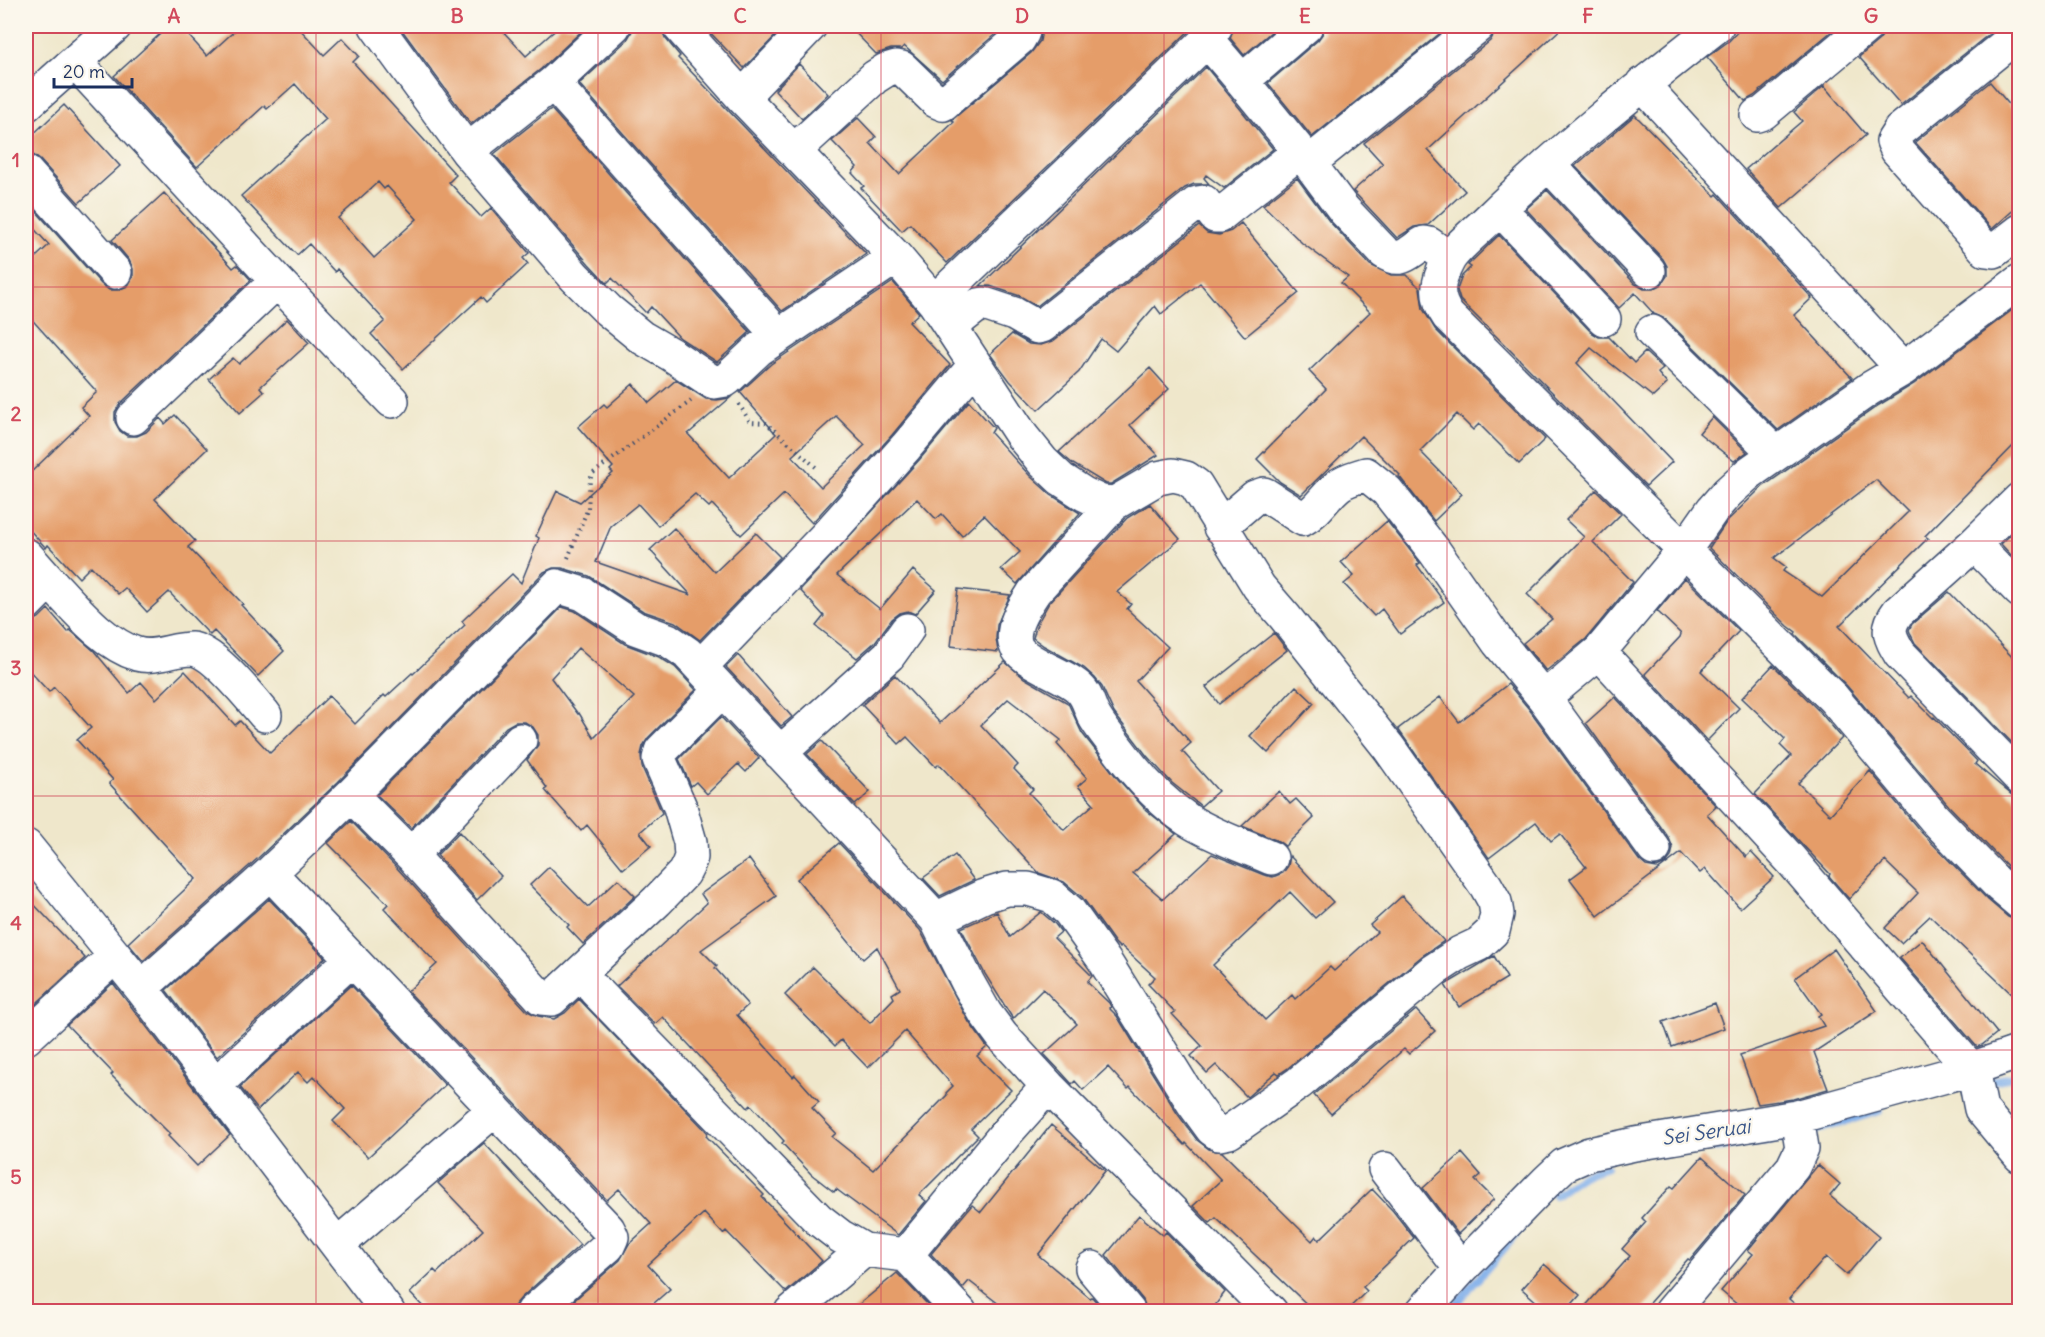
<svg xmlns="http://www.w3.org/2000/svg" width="2045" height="1337" font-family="Delius,sans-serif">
<rect width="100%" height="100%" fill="#fbf7ec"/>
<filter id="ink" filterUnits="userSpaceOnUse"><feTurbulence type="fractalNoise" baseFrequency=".0167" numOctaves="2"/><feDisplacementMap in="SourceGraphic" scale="12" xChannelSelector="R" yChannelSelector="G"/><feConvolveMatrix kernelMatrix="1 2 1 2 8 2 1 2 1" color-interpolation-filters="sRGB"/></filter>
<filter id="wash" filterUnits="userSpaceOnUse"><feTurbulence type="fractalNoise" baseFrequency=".008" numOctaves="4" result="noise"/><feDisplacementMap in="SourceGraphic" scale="24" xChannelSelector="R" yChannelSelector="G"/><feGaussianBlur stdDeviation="1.35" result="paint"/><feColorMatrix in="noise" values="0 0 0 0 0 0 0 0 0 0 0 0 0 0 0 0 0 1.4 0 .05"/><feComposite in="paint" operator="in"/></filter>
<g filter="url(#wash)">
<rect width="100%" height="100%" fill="#efe7cb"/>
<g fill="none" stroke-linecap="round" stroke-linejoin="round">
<path stroke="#80afea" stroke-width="8" d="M1983 1082 2020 1076
M1808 1133 1879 1111
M1713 1148 1793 1137
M1555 1195C1571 1182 1586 1172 1606 1167
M1449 1312 1515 1236"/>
</g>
<g id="blocks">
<path fill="#e59d69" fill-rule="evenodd" d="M169 26H180L207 56 240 26H297L324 55 342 38 359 56 353 62 456 175 449 182 481 217 491 208 529 253 523 258 528 264 486 303 481 297 403 369 371 334 385 321 337 269 335 272 309 244 297 255 241 196 326 119 295 84 267 109 264 106 197 167 114 76ZM378 182 384 189 387 186 417 219 374 258 338 218Z
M399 26H498L526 56 560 26H587L541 69 471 124Z
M635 26H661L665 38 680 56 678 58 866 254 782 311 579 84 627 40Z
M704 26H785L744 68Z
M849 26H999V31L942 80 904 46 901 49H891L876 54Z
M1040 26H1194L947 263 910 224 902 231 861 188 864 186 852 173 857 167 832 141 858 118 876 137 870 143 899 174 954 122 952 120 1031 53 1040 41 1042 30Z
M1234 26H1278L1244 55 1230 38Z
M1324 26H1449L1312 137 1268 83 1318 40 1323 33Z
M1496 26H1564L1428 150 1465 191 1428 225 1414 227 1397 238 1353 191 1383 164 1364 143 1490 41 1495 33Z
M1743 26H1838L1754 96 1745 101 1707 57 1729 41Z
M1885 26H1999L1901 105 1859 57 1879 40 1884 33Z
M799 64 828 94 802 119 775 90Z
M1206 67 1273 149 1224 188 1206 175 1204 178 1209 184H1194L1185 188 1037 306 1020 296 990 286H980Z
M1990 82 2019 116V205L1992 229 1915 142Z
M1824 86 1866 135 1781 208 1746 169 1802 121 1794 112Z
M64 105 120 166 79 203 40 160 32 154H26V141Z
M551 109 750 332 717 362 680 338 651 307 646 313 612 278 607 283 589 264 494 154Z
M1635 115 1715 196 1717 194 1812 298 1794 315 1852 378 1778 430 1665 319 1654 314 1635 293 1619 308 1526 209 1547 190 1635 284 1644 289H1653L1661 285 1667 276V266L1663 259 1575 166Z
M1297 178 1329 221 1370 265 1391 275H1407L1420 288 1423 309 1435 329 1545 439 1519 464 1479 424 1473 430 1457 414 1420 451 1462 494 1434 521 1399 476 1400 475 1361 436 1301 495 1280 482 1257 459 1326 389 1309 371 1370 312 1341 283 1348 277 1302 243 1263 205Z
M164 193 233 268 237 265 251 280 120 404 115 412V422L120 431 127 436H137L146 432 160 418 165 424 175 415 207 449 155 499 195 541 188 547 243 604 241 605 284 651 258 676 214 631 210 635 169 592 147 612 125 588 118 594 91 566 79 578 48 545 46 548 26 526V477L89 416 81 407 97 392 26 313V266L49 245 26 220V200L101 284 109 290H118L128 286 133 277V269L129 260 112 240Z
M1241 223 1299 293 1245 337 1200 283 1161 314 1155 306 1116 351 1101 339 1079 372 1038 410 1010 381 990 354 1012 334 1029 344 1041 345 1053 341 1199 226 1207 233 1219 235 1231 231Z
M1499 235 1591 332 1599 337H1609L1634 363 1645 352 1663 369 1658 373 1667 384 1653 397 1591 348 1577 363 1672 462 1646 486 1460 300 1457 290 1462 276 1471 267 1468 265 1470 263Z
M893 282 919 313 909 322 950 365 892 435 812 523 784 494 741 535 712 504 709 507 695 494 658 526 638 504 611 526 596 562 691 595 650 550 674 528 715 572 756 533 780 557 700 640 675 622 643 611 589 576 562 568H553L544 572 338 782 257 859 143 961 128 943 196 879 109 783 113 780 77 740 91 728 54 687 49 692 26 667V622H31L39 618 48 609 68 632 70 630 94 651 129 693 141 682 156 699 185 671 235 725 240 721 270 753 329 696 355 724 384 695 386 697 412 673 413 674 465 625 462 621 512 574 521 583 539 538 536 536 557 491 580 502 613 473 610 470 613 467 578 427 604 404 607 407 633 384 649 403 676 380 706 399 717 400 730 398 688 434 729 478 776 434 740 392 771 364ZM836 416 865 445 821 487 792 456Z
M2019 305V440L1925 536 1928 538 1839 626 1909 698 1911 696 1933 718 1934 717 1977 761 1975 764 2019 801V878L1949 806 1847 686 1795 634 1796 632 1788 626 1709 548 1727 521 1761 488 1879 405 1914 384ZM1876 480 1908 512 1822 597 1783 571 1786 567 1774 558Z
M287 319 309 343 260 387 264 392 240 413 209 379 233 358 239 364Z
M1150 368 1169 389 1130 425 1158 455 1111 484H1106L1073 464 1059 452Z
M969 401 994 428 991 433 1030 476 1051 495 1080 513 1017 584 1001 569 1020 552 984 515 962 536 942 514 936 519 917 499 837 575 880 609 913 570 936 590 915 614 908 611 900 613 892 619 875 642 857 658 816 626 824 616 800 590 920 459Z
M1712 417 1747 452 1734 461 1699 433Z
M1596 490 1621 514 1593 542 1633 582 1586 639 1546 671 1523 643 1552 619 1527 594 1584 537 1566 520Z
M1150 504 1180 539 1117 592 1131 604 1127 609 1168 647 1136 681 1191 743 1182 751 1218 791 1201 806 1172 783 1147 756 1114 713 1102 687 1095 678 1084 668 1044 646 1033 638 1037 624 1049 603 1127 518Z
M1387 521 1420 563 1417 565 1444 602 1400 634 1382 609 1374 616 1344 584 1354 576 1341 562Z
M2019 526V564L2001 544Z
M1685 578 1739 631 1701 671 1739 708 1707 741 1645 674 1680 637 1681 634 1657 611Z
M958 589 1010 595 997 625 996 638 998 652 951 646Z
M1949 592 2019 664V750L1915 643 1911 635 1909 630 1912 624Z
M562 607 575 611 625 644 659 657 675 667 696 690 648 738 643 746 641 755 642 767 662 813 640 832 651 846 623 869 587 825 581 831 545 790 547 788 527 760 538 745V735L533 727 525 722H515L506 727 411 828 377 795ZM578 648 634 697 594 738 579 713 578 714 551 678Z
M1274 633 1287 650 1219 704 1206 687Z
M738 655 792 717 781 726 726 667Z
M1005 662 1024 678 1068 703 1082 733 1118 779 1146 810 1176 834 1133 873 1163 899 1212 854 1264 875 1273 877 1283 873 1288 866 1290 856 1333 902 1315 918 1290 892 1213 965 1265 1020 1292 995 1295 999 1330 967 1334 971 1377 932 1370 925 1402 896 1444 941 1422 956 1288 1068 1279 1074 1276 1072 1247 1097 1216 1065 1207 1073 1191 1056 1202 1046 1172 1014 1175 1012 1148 984 1155 977 1121 946 1120 948 1115 943 1082 897 1064 882 1039 873 939 764 936 767 907 737 899 744 862 705 895 675 940 723ZM1008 699 1061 740 1057 744 1087 778 1078 786 1094 804 1064 830 1029 793 1033 789 1014 769 1018 765 981 725Z
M1773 665 1820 712 1842 738 1798 783 1830 815 1870 771 1921 832 1988 900 2008 917 2019 921V1001L1930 916 1901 943 1885 928 1918 893 1885 861 1849 899 1829 876 1830 874 1755 794 1791 756 1780 745 1785 739 1742 698Z
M1508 684 1529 709 1639 860 1646 866 1657 868 1665 864 1671 857 1673 848 1669 838 1586 723 1615 697 1716 806 1707 814 1746 857 1751 852 1774 877 1740 908 1705 869 1700 873 1681 853 1598 916 1570 879 1586 867 1560 834 1551 841 1536 822 1489 858 1398 729 1440 697 1459 722Z
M1296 686 1314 703 1268 753 1250 736Z
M721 717 759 758 746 772 738 764 707 794 696 782 691 786 679 759Z
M822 741 870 792 855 805 807 754Z
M1279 791 1290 804 1296 799 1314 818 1285 846 1278 841 1242 826Z
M351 821 397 868 527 1011 538 1016 554 1019 565 1013 579 999 708 1133 706 1136 764 1195 762 1197 822 1261 786 1292 726 1231 723 1234 704 1213 648 1265 670 1289 645 1311H562L620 1260 629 1244 651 1224 619 1189 607 1200 408 991 437 964 384 908 388 904 328 843Z
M459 832 501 876 477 900 437 855Z
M839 843 920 930 969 1022 987 1047 977 1056 1011 1090 971 1129 978 1136 919 1195 926 1201 898 1235 836 1189 834 1192 811 1174 782 1143 784 1141 751 1105 748 1108 663 1017 655 1024 617 986 707 903 701 894 749 859 776 896 701 950 717 966 715 968 748 1005 737 1015 793 1077 795 1075 819 1102 812 1108 836 1133 832 1137 873 1170 947 1095 946 1093 953 1086 905 1031 868 1068 841 1040 835 1046 785 995 813 967 870 1023 894 998 892 994 900 989 877 947 863 959 797 879Z
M955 855 974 880 940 896 923 878Z
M549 867 588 907 618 879 635 896 583 944 567 927 569 925 530 885Z
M26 896 85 958 26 1013Z
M269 899 325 958 217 1057 166 990Z
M997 912 1010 937 1041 912 1055 924 1061 932 1054 938 1092 976 1087 982 1109 1003 1111 1007 1109 1008 1117 1016 1177 1113 1197 1140 1209 1149 1222 1152 1312 1241 1316 1236 1319 1240 1372 1189 1393 1211 1414 1238 1363 1287 1367 1291 1346 1311H1314L1216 1218 1210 1223 1193 1206 1221 1180 1186 1143 1185 1145 1130 1087 1128 1089 1108 1067 1083 1090 1075 1081 1072 1084 1062 1073 1044 1054 1077 1024 1043 989 1013 1019 985 974 961 928Z
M1922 940 1997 1033 1982 1045 1977 1047 1900 958Z
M1834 949 1877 1011 1814 1052 1828 1089 1793 1099 1758 1104 1740 1055 1824 1026 1818 1016 1821 1014 1795 978Z
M1494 956 1507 978 1459 1007 1445 985Z
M113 983 230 1135 197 1166 168 1136 170 1134 111 1075 113 1073 67 1025Z
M351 985 445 1085 368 1157 333 1121 345 1109 314 1076 308 1082 298 1072 258 1110 240 1087Z
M1715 1003 1724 1028 1672 1047 1663 1022Z
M1416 1010 1435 1031 1409 1054 1404 1049 1331 1114 1314 1095Z
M1051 1125 1105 1171 1038 1255 1090 1298 1092 1297 1104 1311H1008L969 1281 963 1288 931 1254 972 1205 981 1212Z
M484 1143 580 1245 521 1298 515 1305V1311H427L410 1293 434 1270 437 1273 483 1230 438 1183Z
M1462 1153 1481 1175 1475 1180 1494 1199 1458 1234 1423 1188Z
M1702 1157 1745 1195 1690 1260 1688 1259 1642 1311H1581L1630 1256 1622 1249 1646 1222 1642 1218 1671 1186 1674 1188Z
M1818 1165 1840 1184 1830 1196 1879 1237 1847 1275 1826 1257 1789 1299 1803 1311H1745L1721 1291 1753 1254 1748 1250Z
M1139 1215 1163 1235 1166 1232 1225 1292 1211 1311H1147L1143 1300 1106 1255Z
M1544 1264 1580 1295 1566 1311H1547L1522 1289Z
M897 1273 934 1311H851Z"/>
</g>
</g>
<g filter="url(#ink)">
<use href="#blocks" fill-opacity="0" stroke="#3b4b6e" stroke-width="1.5"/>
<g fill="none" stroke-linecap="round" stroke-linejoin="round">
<g stroke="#3b4b6e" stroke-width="36">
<path id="minor" d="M376 26 467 151 575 277 608 310 641 337 672 355 708 379 714 382 726 380 759 349 896 257
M679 26 742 97 896 257 934 302 1022 436 1043 462 1061 479 1084 494 1101 502 1115 503 1158 478 1173 475 1186 478 1196 485 1259 587 1285 617 1389 748 1486 886 1495 902 1497 914 1493 931 1479 944 1460 953 1434 970 1299 1083 1229 1132 1219 1134 1212 1129 1193 1103 1104 960 1069 911 1052 896 1028 889H1007L984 896 936 919
M1306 26 1242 81 1309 163 1344 210 1384 252C1402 265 1409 251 1424 243L1429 244 1449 258
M1717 26C1639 87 1561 149 1490 218 1479 229 1454 249 1448 261 1437 282 1434 296 1448 316L1834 699 1935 819 2001 887 2020 903
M2020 33 1900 130 1893 141 1897 150 1986 250 1994 251 2020 231
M1207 40 1242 81
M75 62 277 281 392 401
M553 83 778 335
M1642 84 1903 369
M742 97 810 26
M26 105 115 26
M1757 115 1763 113 1867 26
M467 151 553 83 614 26
M794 151 875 77 886 70 896 67 902 68 936 101 943 104 1019 39 1023 32 1017 26
M1309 163 1478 26
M1548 164 1649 271
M26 172 115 272
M1500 209 1604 319
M2020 281 1903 369 1869 389 1749 473 1727 493 1713 509 1685 549 1599 652 1791 860 1971 1069 1975 1079 1981 1109 2020 1156
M934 302 1207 40 1216 26
M951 326 978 305 984 304 1014 314 1037 327 1042 326 1197 203 1204 202 1215 216H1219L1299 152
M1652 332 1776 454
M133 418 277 281
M2020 499 1974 544 1898 612C1885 629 1890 637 1900 654L2020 778
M1115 503 1034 592C1025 606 1011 625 1015 643 1020 663 1067 674 1081 690 1088 697 1089 706 1093 714 1099 726 1109 737 1117 748 1136 774 1161 802 1188 820 1213 836 1244 846 1271 858
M1220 527 1255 497 1264 494 1303 519C1318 511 1325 496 1339 485 1347 479 1357 477 1366 474L1387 491 1435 552 1498 642 1544 698 1654 849
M1974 544 2020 591
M26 555 49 581
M26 604 49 581C73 605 103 644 137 654 156 659 172 649 191 649 213 650 251 699 265 715
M700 667 828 534 906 447 975 365
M1544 698 1599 652
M780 753 889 655 907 630
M351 795 411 855 541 998 552 999 657 901 684 873 688 865 691 857 690 842 680 807 659 759 661 751 722 690
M26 846 141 988 388 1312
M411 855 520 740
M270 873 608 1229 612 1237 608 1246 533 1312
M141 988 270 873 351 795 557 586 583 594 635 628 668 640 687 653 936 919 968 983 985 1013 1002 1036 1048 1086
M595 990 818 1219 840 1236 864 1250 906 1255 1007 1132 1048 1086 1271 1312
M26 1038 114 957
M215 1085 352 959
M1385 1169 1461 1269
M337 1245 494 1110
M906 1255 960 1312
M1092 1268 1129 1312
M791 1312 864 1250
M1422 1312 1461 1269 1547 1181 1564 1165 1589 1154 1635 1144 1797 1117 1971 1069 2020 1052
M1671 1312 1793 1167 1802 1148 1797 1117"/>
</g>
<path stroke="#3b4b6e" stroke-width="4" stroke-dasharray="1.5 4.5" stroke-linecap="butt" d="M739 404 750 422 766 423 819 470
M568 558 588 508 590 480 592 474 691 401"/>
<use href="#minor" stroke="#fff" stroke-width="33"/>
</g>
</g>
<path fill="none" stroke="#d1495b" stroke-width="1.5" stroke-opacity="0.55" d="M316 26V1312M598 26V1312M881 26V1312M1164 26V1312M1447 26V1312M1729 26V1312M26 287H2020M26 541H2020M26 796H2020M26 1050H2020"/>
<g text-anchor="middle" stroke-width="4.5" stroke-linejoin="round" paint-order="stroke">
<g font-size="20" font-style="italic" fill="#395588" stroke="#fbf7ec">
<text transform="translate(1706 1132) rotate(-8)" y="7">Sei Seruai</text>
</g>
</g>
<rect width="2045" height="1337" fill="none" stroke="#fbf7ec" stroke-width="66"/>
<path d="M54 78v9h78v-9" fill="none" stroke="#1b2f5e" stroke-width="3"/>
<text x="63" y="78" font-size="18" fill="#1b2f5e" stroke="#fbf7ec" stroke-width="4.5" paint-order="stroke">20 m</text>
<rect x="33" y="33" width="1979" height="1271" fill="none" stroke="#d1495b" stroke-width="2"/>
<g font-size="20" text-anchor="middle" font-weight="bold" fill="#d1495b">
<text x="174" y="23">A</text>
<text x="457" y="23">B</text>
<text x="740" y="23">C</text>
<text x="1022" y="23">D</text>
<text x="1305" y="23">E</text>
<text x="1588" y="23">F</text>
<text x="1871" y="23">G</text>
<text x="16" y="167">1</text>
<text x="16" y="421">2</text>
<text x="16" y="675">3</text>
<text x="16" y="930">4</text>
<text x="16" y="1184">5</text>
</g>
</svg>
